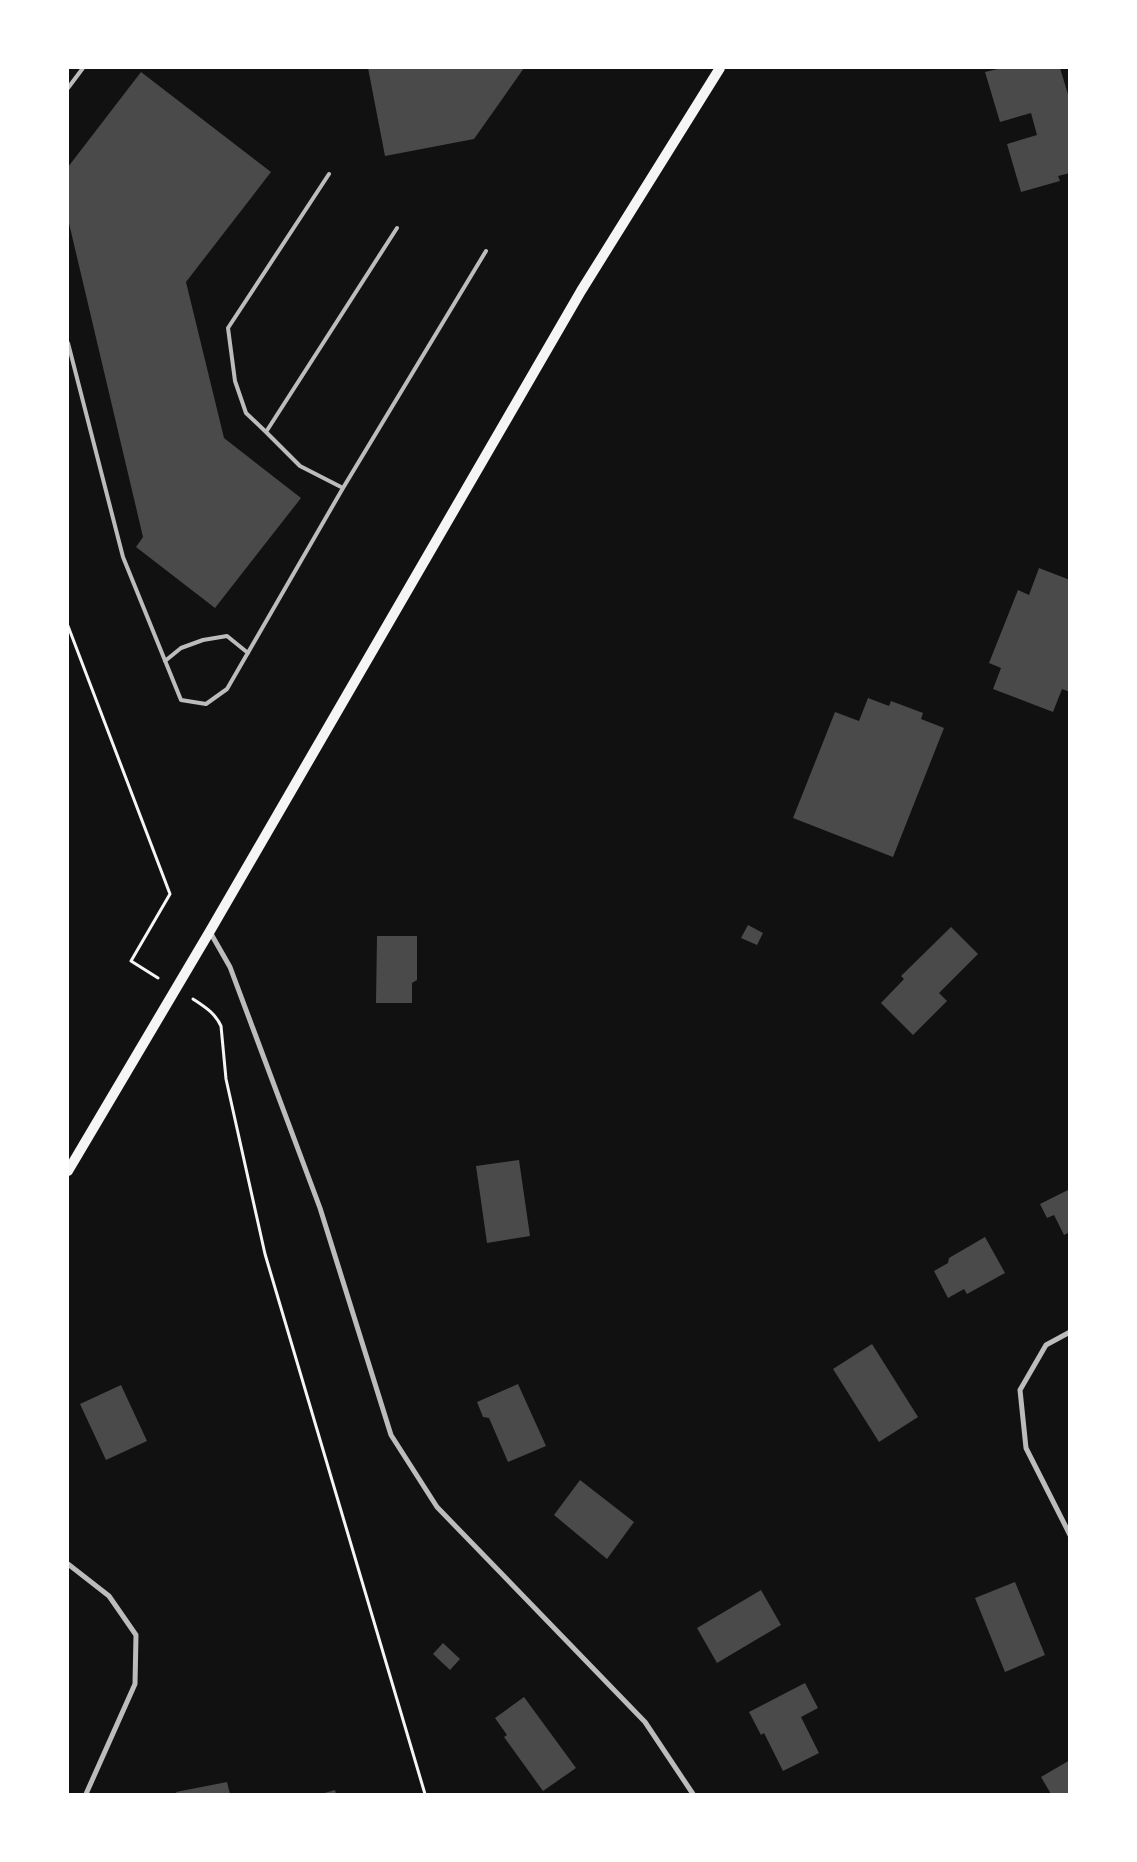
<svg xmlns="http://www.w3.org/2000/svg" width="1137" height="1862" font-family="Literata,serif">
<rect width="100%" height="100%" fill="#111"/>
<path fill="#4a4a4a" d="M368 68H524L474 139 385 156Z
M1002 68H1060L1070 101V173L1058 176 1060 181 1021 192 1007 144 1037 135 1031 113 1000 122 985 72Z
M141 72 271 172 186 282 224 438 301 498 215 608 136 547 143 537 68 219V167Z
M1039 568 1070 580V692L1062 689 1053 712 993 689 1001 668 989 663 1018 590 1029 595Z
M868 698 889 706 891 701 923 713 921 719 944 728 893 857 793 818 835 712 859 721Z
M748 925 763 933 757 945 741 938Z
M951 927 978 954 939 993 947 1001 913 1035 881 1003 904 979 901 976Z
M377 936H417V980L412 983V1003H376Z
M519 1160 530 1236 487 1243 476 1166Z
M1070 1189V1232L1064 1235 1054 1215 1047 1218 1040 1204Z
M985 1237 1005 1273 967 1294 964 1289 948 1298 934 1271 948 1263 949 1258Z
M872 1344 918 1417 879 1442 833 1369Z
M518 1384 546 1446 508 1462 489 1418 483 1417 477 1402Z
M121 1385 147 1441 106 1460 80 1404Z
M580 1480 634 1522 607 1559 554 1515Z
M1015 1582 1045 1655 1005 1672 975 1598Z
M761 1590 781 1625 717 1663 697 1628Z
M443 1643 460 1659 450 1670 433 1654Z
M805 1683 818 1708 801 1717 819 1753 783 1771 764 1733 761 1735 749 1712Z
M524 1697 576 1768 543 1791 504 1737 507 1735 495 1718Z
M1070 1760V1794H1051L1041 1777Z
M227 1782 230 1794H177L176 1792Z
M335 1790 336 1794H321Z"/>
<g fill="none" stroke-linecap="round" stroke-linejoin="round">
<path stroke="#f5f5f5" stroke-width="3" d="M68 626 170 894 131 961 158 978
M193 999C205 1007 215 1013 221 1026L226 1079 265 1254 425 1794"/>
<path stroke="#bcbcbc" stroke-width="4" d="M68 88 83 68
M329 174 228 328 235 381 246 413 266 432 397 228
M68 343 123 557 181 700 206 704 227 689 343 488 486 251
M266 432 300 466 343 488
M165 661 181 648 203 640 227 636 248 653"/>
<path stroke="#bcbcbc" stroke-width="5" d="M210 932 230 967 320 1208 391 1435 437 1507 645 1722 693 1794
M1070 1332 1046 1345 1020 1390 1026 1448 1070 1535
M68 1564 109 1596 136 1635 135 1684 86 1794"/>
<path stroke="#f5f5f5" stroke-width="10" d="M68 1171 210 931 581 291 720 68"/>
</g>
<rect width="1137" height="1862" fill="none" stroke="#ffffff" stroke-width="138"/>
</svg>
